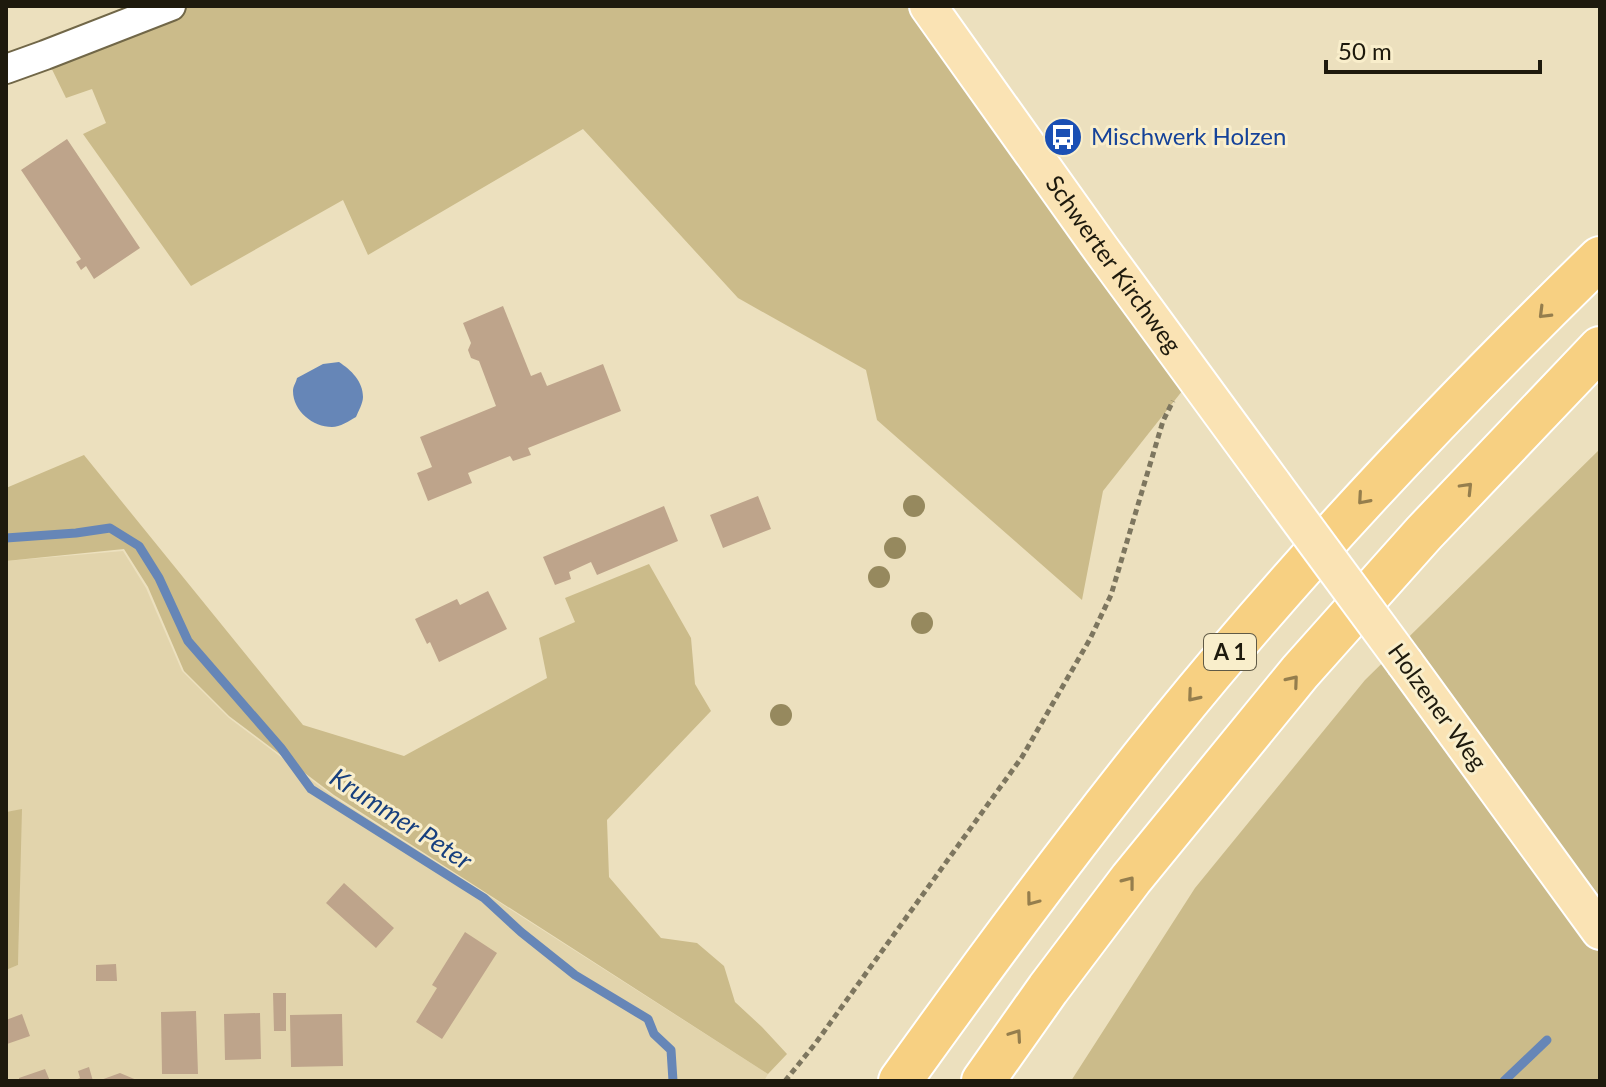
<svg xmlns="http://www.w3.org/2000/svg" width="1606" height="1087" font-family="Lato,sans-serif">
<rect width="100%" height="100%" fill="#ece0be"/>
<path fill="#e2d4ac" d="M123 551 146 588 182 671 229 718 334 797 768 1074 764 1081H6V970L18 965 21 810 6 812V561Z"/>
<path fill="#cbbb8a" d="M171 6H928L1194 376 1103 491 1082 600 877 420 866 370 738 298 583 129 368 255 343 200 191 286 83 134 106 123 92 89 66 98 45 55Z
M1600 449V1081H1071L1195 888 1365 680Z
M84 455 303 725 404 756 547 678 539 638 575 622 565 598 649 564 691 638 695 684 711 711 607 820 609 877 661 938 697 943 724 966 735 1002 762 1027 787 1054 768 1074 334 795 229 716 184 671 148 587 124 549 6 561V488Z
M22 809 18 965 6 970V812Z"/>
<path fill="#6686b7" d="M339 362C351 370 363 381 363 397 363 403 358 412 356 417 349 421 340 427 332 427 313 427 293 411 293 391 293 386 296 383 297 378L323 364Z"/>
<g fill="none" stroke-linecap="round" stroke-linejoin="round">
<path stroke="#6686b7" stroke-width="9" d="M6 538 76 533 110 528 139 546 159 578 188 641 281 748 311 789 484 898 521 932 575 975 648 1019 654 1034 671 1050 673 1081
M1504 1081 1547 1040"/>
</g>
<path fill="#bea48b" d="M67 139 140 248 94 279 86 266 81 270 76 262 81 259 21 170Z
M503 306 531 376 541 372 547 386 603 364 621 411 528 448 531 455 513 461 510 456 468 473 472 483 428 501 417 473 432 467 420 437 496 406 479 361 471 358 468 350 471 343 463 323Z
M758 496 771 529 723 548 710 515Z
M664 506 678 541 597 575 591 562 569 572 571 579 555 585 543 557Z
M488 591 507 629 439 662 430 642 427 644 415 619 457 599 460 605Z
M344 883 394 928 376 948 326 903Z
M465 932 497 953 442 1039 416 1022 437 988 432 985Z
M116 964 117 981H96V965Z
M273 993H286V1031H274Z
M196 1011 198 1074H162L161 1012Z
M260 1013 261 1059 225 1060 224 1014Z
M22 1014 30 1036 7 1044 6 1020Z
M342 1014 343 1066 291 1067 290 1015Z
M89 1067 93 1081H73L80 1078 78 1071Z
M45 1069 50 1081H19V1078Z
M120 1073 139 1081H98Z"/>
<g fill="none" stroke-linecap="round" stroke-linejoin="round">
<g stroke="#716748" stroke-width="32">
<path id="minor" d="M6 69 45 55 171 6"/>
</g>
<g stroke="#fff" stroke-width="40">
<g id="major">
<path id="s1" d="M928 6 1101 249 1273 484"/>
<path d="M1405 663 1600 931"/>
</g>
</g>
<g stroke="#fff" stroke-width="46">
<path id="highway" d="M900 1081C986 961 1073 843 1166 728 1300 562 1447 407 1600 258
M983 1081 1048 989 1131 879 1300 672 1424 533 1600 348"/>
</g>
<path stroke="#7d765f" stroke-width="5" stroke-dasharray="6 4" stroke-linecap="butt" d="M785 1081 815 1044 1022 757 1090 639 1111 595 1163 421 1173 401"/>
<use href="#minor" stroke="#fff" stroke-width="28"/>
<use href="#major" stroke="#fae3b4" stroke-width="36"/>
<use href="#highway" stroke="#f7d082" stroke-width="42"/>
<g stroke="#fff" stroke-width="40" stroke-linecap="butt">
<path id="major-bridge" d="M1273 484 1405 663"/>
</g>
<use href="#major-bridge" stroke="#fae3b4" stroke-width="36"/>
</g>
<g fill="#96895e">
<circle cx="914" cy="506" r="11"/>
<circle cx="895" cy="548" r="11"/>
<circle cx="879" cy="577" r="11"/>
<circle cx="922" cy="623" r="11"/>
<circle cx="781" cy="715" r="11"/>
</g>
<defs><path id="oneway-chevron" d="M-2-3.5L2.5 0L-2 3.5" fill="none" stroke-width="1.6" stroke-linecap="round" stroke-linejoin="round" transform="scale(2)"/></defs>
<g stroke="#957e4d">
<use href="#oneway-chevron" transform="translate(1544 313) rotate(135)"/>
<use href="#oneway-chevron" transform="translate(1467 488) rotate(-46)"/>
<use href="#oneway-chevron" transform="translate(1363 499) rotate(131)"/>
<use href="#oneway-chevron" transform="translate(1293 681) rotate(-50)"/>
<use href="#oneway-chevron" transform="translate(1193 696) rotate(130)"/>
<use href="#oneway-chevron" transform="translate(1129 882) rotate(-52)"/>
<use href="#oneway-chevron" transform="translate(1032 900) rotate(127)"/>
<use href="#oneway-chevron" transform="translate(1016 1035) rotate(-55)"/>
</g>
<defs>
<g id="bus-disc" transform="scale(2)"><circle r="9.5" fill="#1a4fb4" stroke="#f9eecb"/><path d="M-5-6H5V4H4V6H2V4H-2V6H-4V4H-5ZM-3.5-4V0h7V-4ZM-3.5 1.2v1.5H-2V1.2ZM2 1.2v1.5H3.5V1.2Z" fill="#fff"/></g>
</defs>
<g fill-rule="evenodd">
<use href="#bus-disc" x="1063" y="137"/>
</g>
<g text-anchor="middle" stroke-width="6" stroke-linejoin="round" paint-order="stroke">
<rect fill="#f9eecb" stroke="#605a46" stroke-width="2" x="1204" y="634" width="52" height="36" rx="6"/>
<g font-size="22" font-weight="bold" fill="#1e1a0d">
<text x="1230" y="660">A 1</text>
</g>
<g font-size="24" fill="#164399" stroke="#f9eecb" text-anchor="start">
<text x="1091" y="145">Mischwerk Holzen</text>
</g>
<g font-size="24" fill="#1e1a0d" stroke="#f9eecb">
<text dy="8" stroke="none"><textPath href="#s1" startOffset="318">Schwerter Kirchweg</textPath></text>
<text transform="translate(1437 707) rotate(54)" y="8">Holzener Weg</text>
</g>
<g font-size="26" font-style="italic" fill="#18407e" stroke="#f9eecb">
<text transform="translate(401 819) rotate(33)" y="9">Krummer Peter</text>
</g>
</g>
<rect width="1606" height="1087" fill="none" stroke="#1e1a0d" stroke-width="16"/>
<path d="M1326 60v12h214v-12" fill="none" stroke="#1e1a0d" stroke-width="4"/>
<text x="1338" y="60" font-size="24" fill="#1e1a0d" stroke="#f9eecb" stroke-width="6" paint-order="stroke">50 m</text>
</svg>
